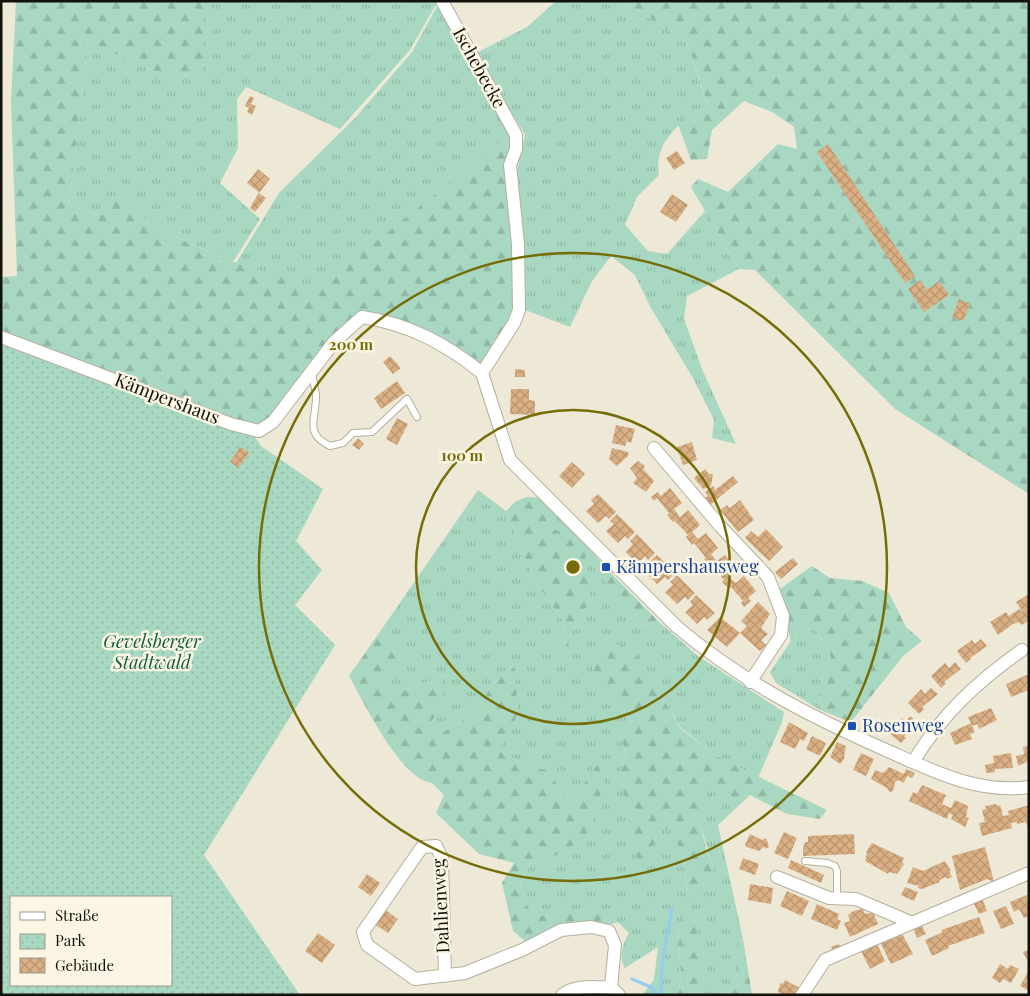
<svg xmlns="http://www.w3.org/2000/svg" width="1030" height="996" font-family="'Playfair Display',serif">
<defs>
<pattern id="grass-tufts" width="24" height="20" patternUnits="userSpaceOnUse" patternTransform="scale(1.25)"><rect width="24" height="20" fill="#a8d8c1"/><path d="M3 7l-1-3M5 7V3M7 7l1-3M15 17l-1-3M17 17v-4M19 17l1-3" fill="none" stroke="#90b8a4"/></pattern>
<pattern id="forest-firs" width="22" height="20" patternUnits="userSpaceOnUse" patternTransform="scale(1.25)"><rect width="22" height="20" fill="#a8d8c1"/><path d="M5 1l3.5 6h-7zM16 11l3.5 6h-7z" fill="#90b8a4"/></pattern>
<pattern id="park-dots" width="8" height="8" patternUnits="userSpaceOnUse" patternTransform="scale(1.25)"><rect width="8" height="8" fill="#a8d8c1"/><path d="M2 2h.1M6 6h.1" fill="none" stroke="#90b8a4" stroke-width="1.8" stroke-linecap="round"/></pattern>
<pattern id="building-cross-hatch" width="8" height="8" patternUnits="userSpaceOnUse" patternTransform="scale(1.25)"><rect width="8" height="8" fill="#daaf83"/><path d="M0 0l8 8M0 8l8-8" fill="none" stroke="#ba9670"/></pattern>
</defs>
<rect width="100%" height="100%" fill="#eee9d6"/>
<path fill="url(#grass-tufts)" d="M204 1H438L410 50 340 129 246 87 237 99 238 148 220 183 260 219 233 262 149 225 131 201 96 215 69 205 88 40 153 71 204 78Z
M440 1 511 134 317 290 236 263 279 193 357 116 412 52Z
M556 1H623L687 42 707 104C682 121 653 141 659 175L637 197 625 225 648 251 667 254 705 211 739 269 687 296 684 319 702 369 736 444 712 438 714 420 694 380 651 308 635 275 611 256 592 281 570 327 520 308 517 171 525 134 474 54 527 27Z
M1019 235 1029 238V250L1018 242Z
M478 490 506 511 534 580 565 623 563 633 569 637 590 601 574 534 550 529 545 498 606 568 602 577 631 608 645 626 657 620 698 656 784 712 782 722 758 778 718 757 681 728 632 648 594 675 633 722 620 735 626 754 620 774 642 862 648 858 658 832 669 826 684 856 687 893 714 869C704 845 703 817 687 797L705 777 735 800 750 795 718 825 743 939 733 950 739 985 722 995H706L701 970 678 927 681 977 678 995H642L654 980 658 947 625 968C618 958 623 943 629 933L618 922 602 927 570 911 538 916 528 907 520 884 533 858 584 838 589 773 574 807 547 770 527 766 498 750 515 668 511 667 490 688 476 712 442 733 425 726 446 675 392 695 383 687 395 639 379 633Z
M800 626 816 630 831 657 819 685 820 710 776 683 770 672 791 641 795 640Z"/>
<path fill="url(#forest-firs)" d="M16 1H204V78L153 71 88 41 69 205 96 215 106 199 132 201 149 225 228 260 316 289 511 134 516 309 481 365 360 314 272 420 258 428 1 422V277L17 276 11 101Z
M623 1H1029V238L1019 235 1018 242 1029 250V494L895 409 755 270 739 269 691 187 698 179 728 192 778 144 797 149 794 127 772 112 744 101 712 130 707 159 691 160 678 124 707 103 687 42Z
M526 497 545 498 550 529 574 534 585 551 590 601 569 637 568 651 561 652 554 638 563 633 565 623 534 580 506 511 515 502Z
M812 566 830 578 862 581 889 593 906 627 922 641 903 656 851 722 820 710 819 685 831 657 816 630 800 626 795 640 791 641 777 591Z
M607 570 609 571 657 620 645 626 631 608 601 576Z
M379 633 395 639 402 661 383 687 392 695 446 675 438 714 426 726 442 733 476 712 490 688 511 667 515 668 518 714 498 750 527 766 547 770 574 807 589 773 598 765 604 783 593 820 584 839 549 859 533 858 520 884 528 907 538 916C559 913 588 903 605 917L602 927 585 928 532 947 513 931 502 883 514 863 479 854 436 813 444 795 432 783C401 780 364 703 349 676Z
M611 643 633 648 681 729 718 757 827 810 820 819 787 814 750 795 735 800 705 777 687 797 692 803 710 795 718 804 700 821 706 849 714 869 702 904 694 903 687 893 684 856 669 827 658 832 648 858 642 863 635 854 620 774 626 754 620 735 633 722 593 675 594 665Z
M687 914 696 924 706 995H678L681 977 678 927Z
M743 939 752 995H722L739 985 733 950Z"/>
<path fill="url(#park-dots)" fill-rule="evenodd" d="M1 340 253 434 261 446 323 489 296 541 322 570 295 605 335 645 204 855 300 995H1ZM11 897H171V985H11Z"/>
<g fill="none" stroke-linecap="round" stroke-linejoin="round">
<path stroke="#95cdf1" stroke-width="3" d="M632 979 651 987 658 995
M661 995 662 963 672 908"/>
</g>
<path fill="url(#building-cross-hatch)" d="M250 96 254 98 251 104 256 106 252 115 247 112 249 108 245 106Z
M828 144 915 276 905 283 817 152Z
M677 151 685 163 674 170 666 158Z
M258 169 270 179 259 193 266 198 255 212 250 208 259 192 247 183Z
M672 194 688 205 676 222 660 212Z
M920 280 927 290 939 281 949 295 924 312 908 289Z
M959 299 970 304 963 321 952 317Z
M390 356 401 368 393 374 383 362Z
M515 369 525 370V377H515Z
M397 381 405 393 381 409 374 398Z
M511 389H529V400L535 401V415L510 414Z
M397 418 408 424 397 445 386 439Z
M616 425 635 429 631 443 627 441 625 446 612 443Z
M358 438 364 444 359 450 352 445Z
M692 442 697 460 683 465 677 447Z
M240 447 249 452 239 468 230 462Z
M612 448 628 452 629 455 617 466 609 459Z
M638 461 645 466 643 469 654 481 646 492 633 483 637 478 630 468Z
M572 462 585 474 572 488 559 476Z
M705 469 709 474H713L711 486 703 489 694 478Z
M733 476 738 482 710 505 705 498 708 496 705 492 713 486 715 490Z
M670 488 682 503 674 509 680 517 688 510 700 525 692 532 698 539 706 533 718 548 711 554 714 558 717 561 725 555 737 570 729 576 732 580 736 583 744 576 756 591 748 598 751 601 744 607 741 603 743 601 731 587 729 588 725 585 722 582 724 580 712 565 710 567 704 559 706 558 694 543 692 545 686 537 688 535 675 521 673 522 667 515 669 513 657 498 654 501 651 497 658 492 661 496Z
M598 494 616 512 609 519 606 516 598 523 586 511 594 504 591 500Z
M740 500 754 520 738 532 720 510 727 505 730 508Z
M617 514 635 532 628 539 625 536 618 543 606 531 614 524 610 521Z
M766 529 783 547 769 561 745 538 751 531 758 537Z
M637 534 655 553 648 560 645 556 637 564 626 552 633 544 630 541Z
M657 555 675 573 668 580 665 577 657 584 645 572 653 565 650 561Z
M793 558 798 564 781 579 775 572Z
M677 575 695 593 688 600 685 597 677 604 665 592 673 585 670 582Z
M1029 594V621L1021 625 1019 622 1013 624 998 635 990 622 1006 612 1009 616 1019 609 1023 613 1016 602Z
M696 595 715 613 707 620 704 617 697 624 685 612 693 605 690 602Z
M758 602 770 614 761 628 768 634 761 640 766 645 760 651 740 633 747 626 741 621Z
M720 617 740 633 727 647 707 630Z
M981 639 987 646 970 658 971 659 966 663 957 651 972 640 975 644Z
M955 662 961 669 944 682 946 683 941 688 931 676 945 663 949 668Z
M1029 674V684L1026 685 1029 690 1011 697 1006 684Z
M931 688 938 694 922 707 924 709 919 714 908 703 921 689 925 694Z
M991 708 997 720 979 729 977 724 972 726 975 732 970 734 972 739 955 745 950 733 971 723 968 717Z
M910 716 918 723 904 736 906 738 901 743 889 733 902 718 906 721Z
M789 722 808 733 804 741 800 739 795 749 780 742Z
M812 736 826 743 820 756 806 749Z
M837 742 846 746 844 757 845 758 840 764 830 757Z
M1029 746V761L1018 766 1016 756 1024 754 1023 747Z
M861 753 874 759 866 776 853 770Z
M1011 753 1013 768 995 769V772L986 773 985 765 994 763 993 756Z
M889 767 904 774 906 769 915 773 912 778 907 776 904 783 899 780 895 782 893 791 890 792 887 788 871 779 875 770 883 773Z
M922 785 946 795 942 804 946 806 951 808 955 800 968 806 966 817 969 818 965 827 951 819 953 815 949 813 947 819 909 801 913 792 917 794Z
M996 804 997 806 1000 805 1003 816 1009 815 1008 811 1029 805V830L1026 822 1017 824V822L1011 823 1012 828 982 836 979 823 985 822 982 810 986 809 985 806Z
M784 832 797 838 788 859 774 853Z
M750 834 762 840 766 838 769 847 765 849 764 846 759 851 747 847 745 845Z
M854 834 855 854 803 856V848L805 842H808V836Z
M872 843 904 858 902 863 904 864 897 874 889 872 888 874 865 861 867 853 866 852Z
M985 847 994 882 987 879 960 890 952 856Z
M743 858 759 864 755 875 739 869Z
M791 860 824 875 821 883 788 868Z
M945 861 951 871H949L952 877 947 879 946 877 939 880 940 882 922 889 918 888 919 886 907 883 913 867 923 871Z
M367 874 380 883 371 896 358 887Z
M750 884 773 888 771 904 748 900Z
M905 887 918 892 914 901 901 895Z
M787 891 809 901 802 916 780 906Z
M1027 895 1029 916 1024 918 1019 909 1014 912 1010 902Z
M982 898 987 911 979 914 973 902Z
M817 904 839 914 837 919 841 921 837 930 811 919Z
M1006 906 1014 924 1001 929 993 911Z
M384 909 398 919 388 933 374 924Z
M863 909 865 914 873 912 878 924 850 937 844 923 850 921 848 915 853 911Z
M979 917 985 933 948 946 949 948 932 956 925 940 943 932 941 930Z
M920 922 926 934 917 938 912 925Z
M901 932 913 954 891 964 880 942Z
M318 933 335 945 322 963 305 951Z
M839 944 841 948 833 951 831 947Z
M877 944 885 961 870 969 861 951Z
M1029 949V959L1027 960 1023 952Z
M1000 964 1008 969 1010 965 1019 969 1011 983 1003 979 1000 983 992 978Z
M1029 970V991L1020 986Z
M785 980 800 988 796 995H783L778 992 780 983 783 984Z"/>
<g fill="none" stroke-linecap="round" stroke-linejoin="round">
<g stroke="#b4b09e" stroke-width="8">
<path id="service" d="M312 373C313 381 316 389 316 397 316 419 304 434 330 446L343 443 353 433 372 432 407 399 417 417
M805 861 827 863 835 866 837 871V898"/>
</g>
<g stroke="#b4b09e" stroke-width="14">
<path id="minor" d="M442 1 516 135V149L510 165 518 244 519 310 514 323 482 373
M1 337 231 424 259 431 273 422 334 342 362 317C409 324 446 344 482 373
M482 373 510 460 677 627C744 683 809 716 888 751 933 771 978 794 1029 787
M654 448 721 527 768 577 783 616 781 635 750 682
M913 762C942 714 977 682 1022 650
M777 877 829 898 856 899 910 922
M445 976 442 858 436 846 422 847 363 932 367 945 415 979 465 973 522 950 561 930 591 927 609 931 615 945 611 987
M562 995C576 984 594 988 611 987L619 995
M802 995 825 960 1029 873"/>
</g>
<use href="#service" stroke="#fff" stroke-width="6"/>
<use href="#minor" stroke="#fff" stroke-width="12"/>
</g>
<g fill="none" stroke="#766d08" stroke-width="2.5">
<circle cx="573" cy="567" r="157"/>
<circle cx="573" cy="567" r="314"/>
</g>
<g fill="#1a4fb4" stroke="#fbf6e3" stroke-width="2">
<rect x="601" y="562" width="10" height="10" rx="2.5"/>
<rect x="847" y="721" width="10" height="10" rx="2.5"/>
</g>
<g text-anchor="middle" stroke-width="5" stroke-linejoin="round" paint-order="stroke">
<g font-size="18" fill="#13110b" stroke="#fbf6e3">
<text transform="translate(479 68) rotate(61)" y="6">Ischebecke</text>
<text transform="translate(167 399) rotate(21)" y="6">Kämpershaus</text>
<text transform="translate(441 906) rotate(-93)" y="6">Dahlienweg</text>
</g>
<g font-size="18" fill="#164399" stroke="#fbf6e3" text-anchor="start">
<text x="616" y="573">Kämpershausweg</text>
<text x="862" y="732">Rosenweg</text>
</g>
<g font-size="18" font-style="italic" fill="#0e5f44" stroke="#fbf6e3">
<text x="152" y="648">Gevelsberger<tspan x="152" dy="21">Stadtwald</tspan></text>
</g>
</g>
<circle cx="573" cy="567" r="8" fill="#766d08" stroke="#fbf6e3" stroke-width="2.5"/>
<g font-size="15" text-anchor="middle" font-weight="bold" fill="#766d08" stroke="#fbf6e3" stroke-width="5" stroke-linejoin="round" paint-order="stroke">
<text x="351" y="350">200 m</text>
<text x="462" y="461">100 m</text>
</g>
<rect width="1030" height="996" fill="none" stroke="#13110b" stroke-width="5"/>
<rect x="10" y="896" width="162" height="90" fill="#fbf6e3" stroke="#9e9a8d"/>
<rect x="20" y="912" width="25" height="8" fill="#ffffff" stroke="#9e9a8d"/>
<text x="55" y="921" font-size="15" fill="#13110b">Straße</text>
<rect x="20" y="934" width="25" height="15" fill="url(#park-dots)" stroke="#9e9a8d"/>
<text x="55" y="946" font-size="15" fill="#13110b">Park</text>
<rect x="20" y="958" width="25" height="15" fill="url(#building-cross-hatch)" stroke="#9e9a8d"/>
<text x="55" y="971" font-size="15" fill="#13110b">Gebäude</text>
</svg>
